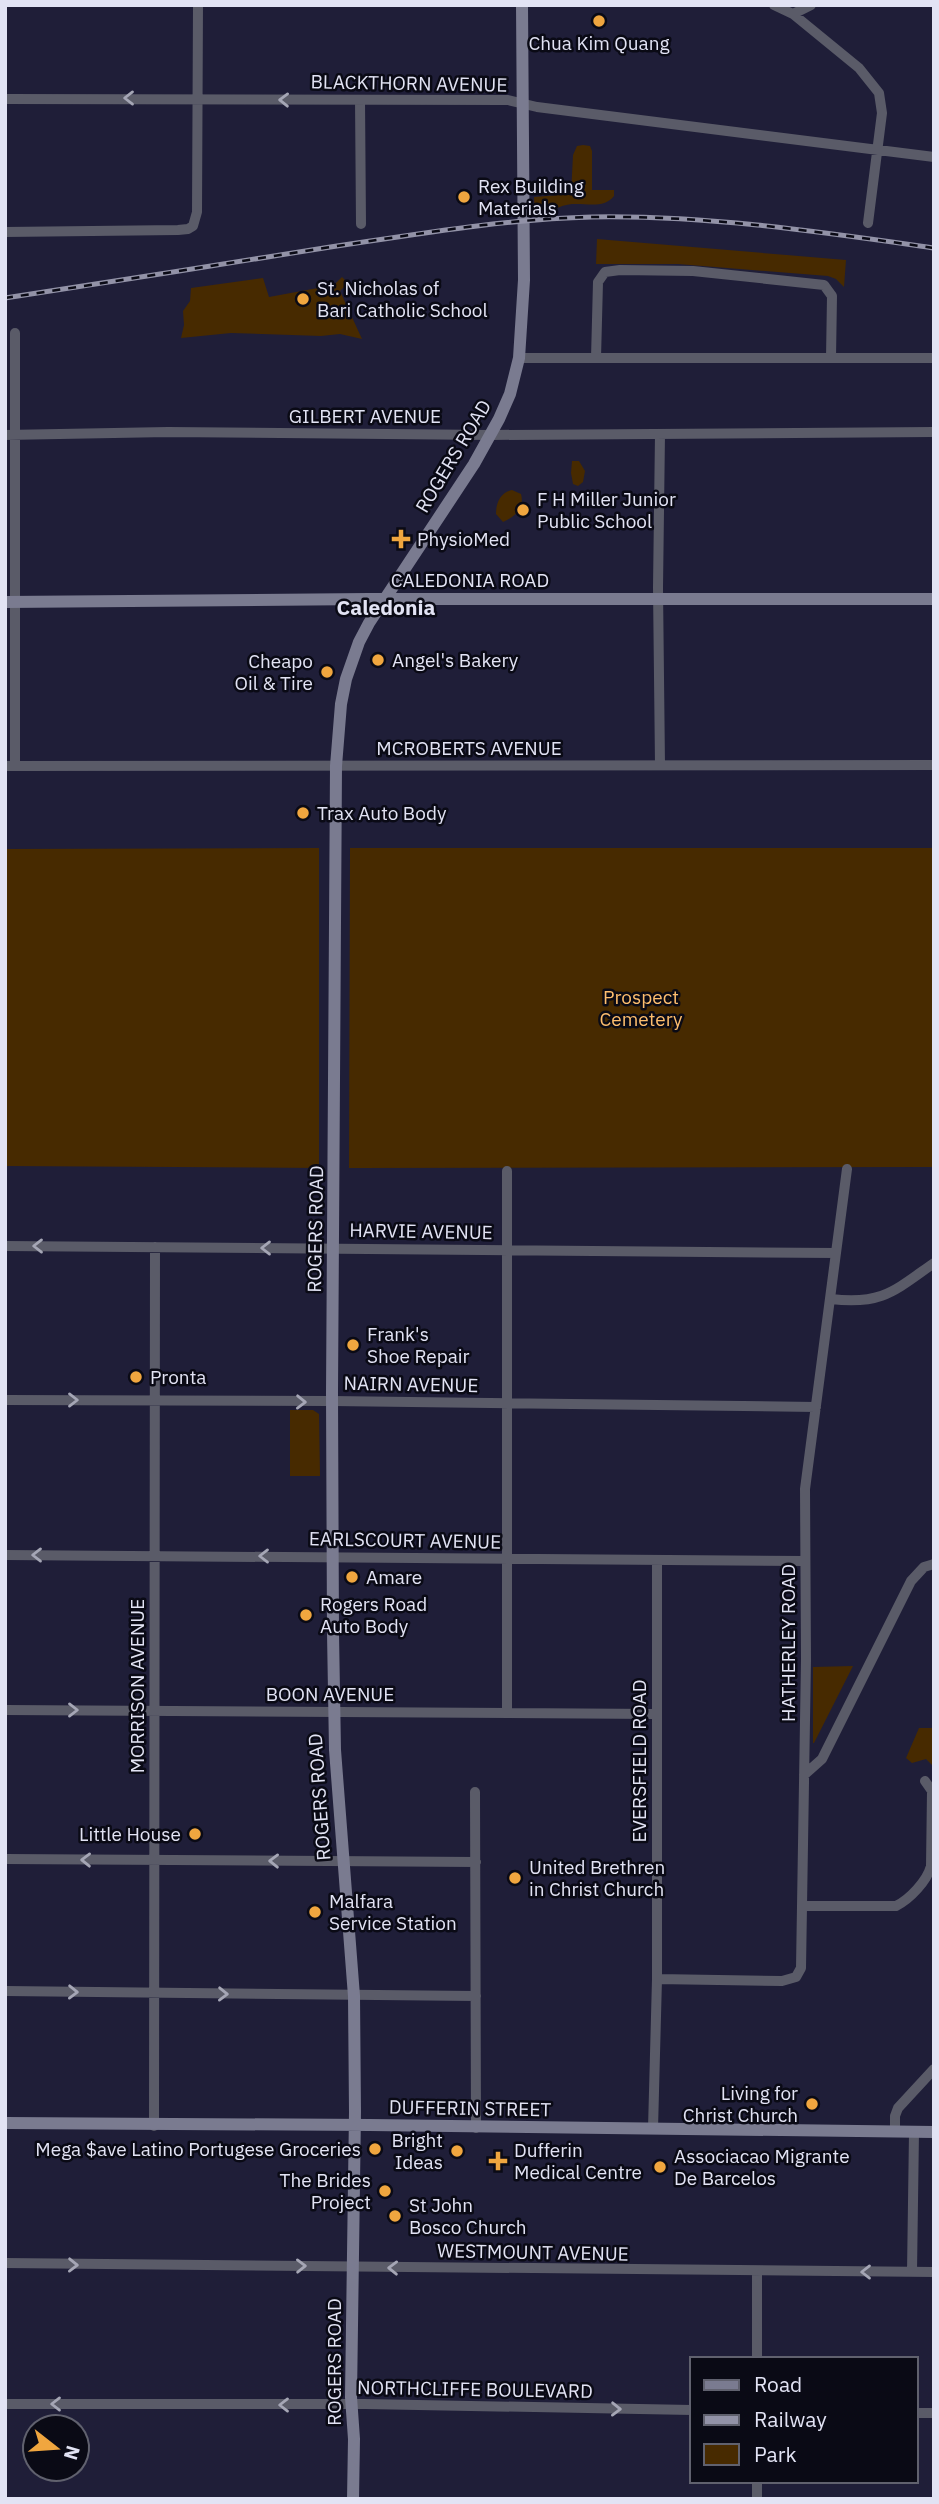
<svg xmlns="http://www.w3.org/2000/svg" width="939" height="2504" font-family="'IBM Plex Sans',sans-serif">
<rect width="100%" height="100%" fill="#1f1e38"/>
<path fill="#472a00" d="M583 145 590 146 592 151V190H614V196C604 209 587 203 572 204 560 205 548 213 535 215L534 197 571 194 573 155 577 146Z
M597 239 846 260 844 287 836 279 828 276 678 264H596Z
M342 277 348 283 340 291 362 339 340 334 321 336 231 333 181 338 184 325 183 311 190 301 191 288 263 278 269 297 334 285Z
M572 461H579L585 471 583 482 578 486 573 484 571 473Z
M512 490 521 494C525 509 514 517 503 522L496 514C496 503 500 493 512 490Z
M319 848V1168L5 1166V849Z
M350 848H934V1167L349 1168Z
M290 1410H313L319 1414 320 1476H290Z
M853 1666 814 1743H813V1667Z
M919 1728H934V1767L926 1759 912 1763 906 1758Z"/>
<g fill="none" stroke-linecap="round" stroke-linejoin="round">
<path stroke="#5a5b68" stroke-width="10" d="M774 5 793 14 859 68 879 93 882 113 868 223
M793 14 811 5
M5 99 508 100 537 107 934 157
M360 100 361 224
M5 232 178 230 188 229 193 226 197 212 198 5
M519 358H934
M596 358 598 282 605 272 620 270 693 271 824 285 832 296 831 358
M5 435 168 432 491 435 934 432
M660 765 658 588 660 434
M5 766 934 765
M15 766V333
M5 1246 836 1253
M831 1299C882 1305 894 1291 934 1263
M5 1400 332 1401 816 1407
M5 1555 805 1561
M5 1710 656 1714
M507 1713V1171
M804 1775 822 1759 911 1581 924 1567 934 1564
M475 1792 476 2128
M5 1859 476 1862
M804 1906H896C910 1899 927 1881 931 1866L932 1791 925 1781
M657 1979 782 1981 796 1977 801 1968 806 1659 805 1489 847 1169
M5 1991 476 1996
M154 2126 155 1247
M653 2129 657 1979V1561
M895 2132V2116L898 2108 934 2069
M5 2263 934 2272
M912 2272 914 2132
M757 2359V2272
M5 2404H365L692 2410
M916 2413H934
M757 2499V2481"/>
<path stroke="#7a7b90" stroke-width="12" d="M5 602 369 599H934
M5 2123 370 2125 934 2132
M353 2499 354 2439 351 2397 355 2112 354 1996 335 1750 333 1633 332 1393 336 766 341 704 346 679 359 642 369 623 474 464 499 419 510 394 519 358 524 280 522 5"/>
<g stroke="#9292a7" stroke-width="5">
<path id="rail" d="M5 298C111 282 218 265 324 248 412 235 502 219 592 217 706 215 821 232 934 248"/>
</g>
<use href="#rail" stroke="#0a0a15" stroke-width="2.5" stroke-dasharray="8" stroke-linecap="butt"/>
</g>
<defs><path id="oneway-chevron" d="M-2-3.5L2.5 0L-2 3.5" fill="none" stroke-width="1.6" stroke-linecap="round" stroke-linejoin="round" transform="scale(1.75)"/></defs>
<g stroke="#a5a6b5">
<use href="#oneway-chevron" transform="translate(129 98) rotate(180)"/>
<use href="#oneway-chevron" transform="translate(284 100) rotate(-179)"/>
<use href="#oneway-chevron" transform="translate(38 1246) rotate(-180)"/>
<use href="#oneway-chevron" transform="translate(266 1248) rotate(-180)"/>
<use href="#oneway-chevron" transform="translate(73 1400)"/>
<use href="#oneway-chevron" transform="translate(301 1402) rotate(1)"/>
<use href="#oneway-chevron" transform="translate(37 1555) rotate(-180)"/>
<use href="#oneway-chevron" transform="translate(264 1556) rotate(180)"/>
<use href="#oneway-chevron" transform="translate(73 1710)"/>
<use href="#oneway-chevron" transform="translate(86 1860) rotate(-179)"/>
<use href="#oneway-chevron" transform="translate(274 1861) rotate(-179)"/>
<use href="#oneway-chevron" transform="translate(73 1992) rotate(1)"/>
<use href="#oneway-chevron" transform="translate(223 1994) rotate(1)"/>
<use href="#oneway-chevron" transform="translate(73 2265) rotate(1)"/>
<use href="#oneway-chevron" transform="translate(301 2266) rotate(-1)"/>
<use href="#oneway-chevron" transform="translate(393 2268) rotate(-179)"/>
<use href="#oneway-chevron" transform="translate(866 2272) rotate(-180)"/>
<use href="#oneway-chevron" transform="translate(56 2404) rotate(-180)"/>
<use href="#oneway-chevron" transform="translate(284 2405) rotate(-180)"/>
<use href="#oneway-chevron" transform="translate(616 2409) rotate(1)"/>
</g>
<g fill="#f0a63f" stroke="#0a0a15" stroke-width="2.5">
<circle cx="599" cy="21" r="7"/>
<circle cx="464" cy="197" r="7"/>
<circle cx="303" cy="299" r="7"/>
<circle cx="523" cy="510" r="7"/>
<path d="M397.5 528.5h7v7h7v7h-7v7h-7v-7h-7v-7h7z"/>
<circle cx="378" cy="660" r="7"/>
<circle cx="327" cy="672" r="7"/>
<circle cx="303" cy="813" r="7"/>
<circle cx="353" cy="1345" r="7"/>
<circle cx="136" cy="1377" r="7"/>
<circle cx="352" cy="1577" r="7"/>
<circle cx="306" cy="1615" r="7"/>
<circle cx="195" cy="1834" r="7"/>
<circle cx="515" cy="1878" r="7"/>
<circle cx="315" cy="1912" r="7"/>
<circle cx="812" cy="2104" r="7"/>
<circle cx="375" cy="2149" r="7"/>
<circle cx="457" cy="2151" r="7"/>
<path d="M494.5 2150.5h7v7h7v7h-7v7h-7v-7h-7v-7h7z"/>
<circle cx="660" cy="2167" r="7"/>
<circle cx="385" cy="2191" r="7"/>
<circle cx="395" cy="2216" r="7"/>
</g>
<g text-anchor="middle" stroke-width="5" stroke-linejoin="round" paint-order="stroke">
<g font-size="19" fill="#e2e3f4" stroke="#0a0a15" text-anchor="start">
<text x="599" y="50" text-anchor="middle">Chua Kim Quang</text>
<text x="478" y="193">Rex Building<tspan x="478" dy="22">Materials</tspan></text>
<text x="317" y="295">St. Nicholas of<tspan x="317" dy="22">Bari Catholic School</tspan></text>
<text x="537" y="506">F H Miller Junior<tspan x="537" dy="22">Public School</tspan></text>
<text x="417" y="546">PhysioMed</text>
<text x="392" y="667">Angel's Bakery</text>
<text x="313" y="668" text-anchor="end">Cheapo<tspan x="313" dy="22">Oil &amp; Tire</tspan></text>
<text x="317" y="820">Trax Auto Body</text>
<text x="367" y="1341">Frank's<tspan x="367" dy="22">Shoe Repair</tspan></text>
<text x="150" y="1384">Pronta</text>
<text x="366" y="1584">Amare</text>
<text x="320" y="1611">Rogers Road<tspan x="320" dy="22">Auto Body</tspan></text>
<text x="181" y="1841" text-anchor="end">Little House</text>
<text x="529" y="1874">United Brethren<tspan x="529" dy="22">in Christ Church</tspan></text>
<text x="329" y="1908">Malfara<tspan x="329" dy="22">Service Station</tspan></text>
<text x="798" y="2100" text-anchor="end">Living for<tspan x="798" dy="22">Christ Church</tspan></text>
<text x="443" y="2147" text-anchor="end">Bright<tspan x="443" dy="22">Ideas</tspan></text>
<text x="361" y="2156" text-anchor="end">Mega $ave Latino Portugese Groceries</text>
<text x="514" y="2157">Dufferin<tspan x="514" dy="22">Medical Centre</tspan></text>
<text x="674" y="2163">Associacao Migrante<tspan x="674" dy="22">De Barcelos</tspan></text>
<text x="371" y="2187" text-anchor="end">The Brides<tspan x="371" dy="22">Project</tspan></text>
<text x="409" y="2212">St John<tspan x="409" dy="22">Bosco Church</tspan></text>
</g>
<g font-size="19" fill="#e2e3f4" stroke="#0a0a15">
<text transform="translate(409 83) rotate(1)" y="7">BLACKTHORN AVENUE</text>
<text x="365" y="423">GILBERT AVENUE</text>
<text transform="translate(453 456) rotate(-59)" y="7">ROGERS ROAD</text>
<text x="470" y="587">CALEDONIA ROAD</text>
<text x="469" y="755">MCROBERTS AVENUE</text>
<text transform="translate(315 1229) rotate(-89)" y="7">ROGERS ROAD</text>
<text transform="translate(421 1231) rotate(1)" y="7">HARVIE AVENUE</text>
<text transform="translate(411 1384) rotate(1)" y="7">NAIRN AVENUE</text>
<text transform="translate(405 1540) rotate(1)" y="7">EARLSCOURT AVENUE</text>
<text transform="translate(788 1643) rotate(-90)" y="7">HATHERLEY ROAD</text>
<text transform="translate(137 1686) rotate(-90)" y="7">MORRISON AVENUE</text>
<text x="330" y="1701">BOON AVENUE</text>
<text transform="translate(639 1761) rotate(-90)" y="7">EVERSFIELD ROAD</text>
<text transform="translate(319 1797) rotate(-94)" y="7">ROGERS ROAD</text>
<text transform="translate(470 2108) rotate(1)" y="7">DUFFERIN STREET</text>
<text transform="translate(533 2252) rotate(1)" y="7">WESTMOUNT AVENUE</text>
<text transform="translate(334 2362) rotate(-90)" y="7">ROGERS ROAD</text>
<text transform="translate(475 2389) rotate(1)" y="7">NORTHCLIFFE BOULEVARD</text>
</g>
<g font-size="19" fill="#febe6e" stroke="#0a0a15">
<text x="641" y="1004">Prospect<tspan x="641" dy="22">Cemetery</tspan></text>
</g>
<g font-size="21" font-weight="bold" fill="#e2e3f4" stroke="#0a0a15">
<text x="386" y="615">Caledonia</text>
</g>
</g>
<rect width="939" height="2504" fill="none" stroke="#e2e3f4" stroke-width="14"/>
<rect x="690" y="2357" width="228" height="126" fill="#0a0a15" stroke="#60616e" stroke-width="2"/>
<rect x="704" y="2380" width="35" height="10" fill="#7a7b90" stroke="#60616e" stroke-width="2"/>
<text x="754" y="2392" font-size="21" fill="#e2e3f4">Road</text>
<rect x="704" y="2415" width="35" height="10" fill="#9292a7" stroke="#60616e" stroke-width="2"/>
<text x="754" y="2427" font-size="21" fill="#e2e3f4">Railway</text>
<rect x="704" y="2444" width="35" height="21" fill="#472a00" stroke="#60616e" stroke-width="2"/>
<text x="754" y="2462" font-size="21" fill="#e2e3f4">Park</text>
<g transform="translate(56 2448) rotate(107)"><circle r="33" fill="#0a0a15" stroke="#60616e" stroke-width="2"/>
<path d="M0-5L12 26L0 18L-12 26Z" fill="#f0a63f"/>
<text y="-10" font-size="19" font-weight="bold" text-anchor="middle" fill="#e2e3f4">N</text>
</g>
</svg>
